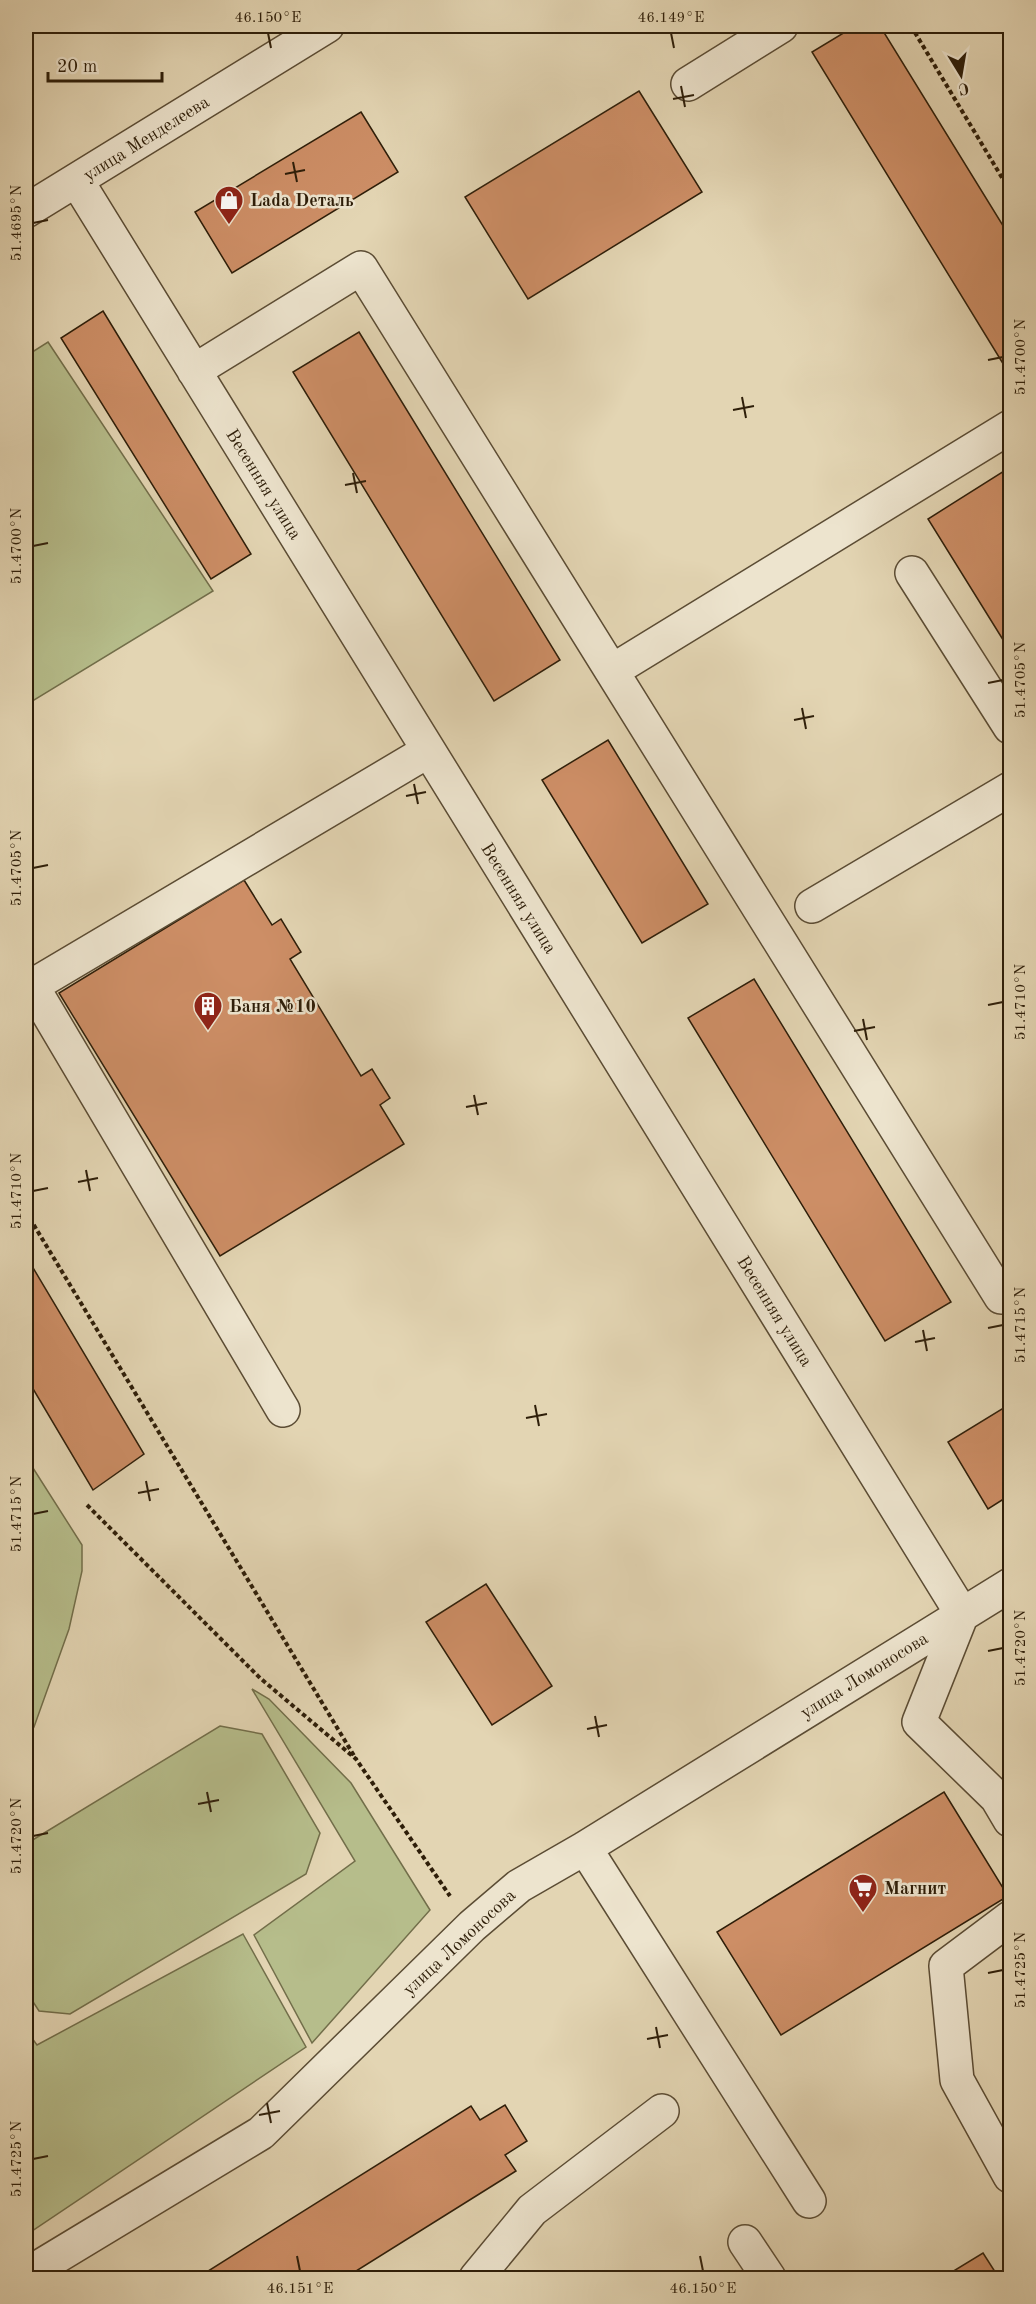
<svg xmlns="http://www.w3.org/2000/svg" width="1036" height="2304" font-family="'Old Standard TT',serif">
<rect width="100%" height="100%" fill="#e3d5b3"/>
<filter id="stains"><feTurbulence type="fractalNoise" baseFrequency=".00333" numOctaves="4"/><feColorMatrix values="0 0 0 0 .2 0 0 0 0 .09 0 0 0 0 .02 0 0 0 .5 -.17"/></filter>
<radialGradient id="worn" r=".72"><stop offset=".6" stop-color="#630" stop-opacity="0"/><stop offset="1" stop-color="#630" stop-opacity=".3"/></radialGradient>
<path fill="#b6bd8b" stroke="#726e4a" stroke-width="1.5" d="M48 342 213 591 26 705V356Z
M26 1457 82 1545V1571L69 1629 34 1727 26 1740Z
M252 1689 269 1699 351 1783 430 1910 312 2043 254 1935 355 1861Z
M220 1726 262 1734 320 1833 306 1874 70 2014 39 2011 26 1991V1844Z
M243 1934 306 2047 26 2235V2030L37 2045Z"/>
<path fill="#cd8e66" stroke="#2e1e09" stroke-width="1.5" d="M855 26H880L1010 237V375L812 52Z
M639 91 702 192 528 299 465 197Z
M361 112 398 172 232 273 195 212Z
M103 311 251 554 211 579 61 338Z
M359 332 560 660 494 701 293 372Z
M1004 471 1010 481V651L928 519Z
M608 740 708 904 642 943 542 780Z
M244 880 272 925 281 919 301 952 290 959 361 1076 372 1069 390 1098 380 1105 404 1144 220 1256 59 993Z
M754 979 951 1302 885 1341 688 1018Z
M26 1256 144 1454 93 1490 26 1377Z
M1010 1404V1495L988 1509 948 1442Z
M486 1584 552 1686 492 1725 426 1622Z
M944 1792 1008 1896 781 2035 717 1932Z
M505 2105 527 2141 505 2155 516 2171 345 2278H197L471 2106 480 2120Z
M983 2253 999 2278H942Z"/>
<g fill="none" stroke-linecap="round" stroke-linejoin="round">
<g stroke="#5b4c34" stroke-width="36">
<path id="minor" d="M688 84 781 26
M77 181 962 1614 919 1722 997 1798 1010 1820
M26 211 327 26
M194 371 361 268 1001 1297
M912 573 1010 727
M612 671 1010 427
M812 906 1010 789
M283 1410 32 986 428 751
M585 1848 809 2201
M1010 1918 946 1966 957 2080 1010 2176
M745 2242 769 2278
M26 2275 261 2133 472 1926 519 1886 585 1848 1010 1585
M476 2278 532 2210 662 2111"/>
</g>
<path stroke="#2e1e09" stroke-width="4" stroke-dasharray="4.5 3" stroke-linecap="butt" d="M911 26 1010 191
M26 1212 356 1759
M87 1505 260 1678 356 1759 450 1896"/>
<use href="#minor" stroke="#ede4ce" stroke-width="33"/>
</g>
<path fill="none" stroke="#2e1e09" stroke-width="2" d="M268 33 271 48M671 33 674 48M681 86 685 107M673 99 694 95M293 162 297 182M285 174 305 170M33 223 48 220M988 360 1003 357M742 397 746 418M733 410 754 406M353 473 357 493M345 485 366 481M33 546 48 543M988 683 1003 680M802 708 806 729M794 720 814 716M414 784 418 804M406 796 426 792M33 868 48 865M988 1005 1003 1002M863 1019 867 1040M854 1031 875 1027M474 1095 478 1115M466 1107 487 1103M86 1170 90 1191M78 1182 98 1178M33 1191 48 1188M988 1328 1003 1325M923 1330 927 1351M915 1342 935 1338M535 1405 539 1426M526 1418 547 1414M146 1481 150 1501M138 1493 159 1489M33 1514 48 1511M988 1651 1003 1648M595 1716 599 1737M587 1729 607 1725M207 1792 211 1812M198 1804 219 1800M33 1836 48 1833M988 1973 1003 1970M656 2027 660 2048M647 2039 668 2035M267 2103 271 2123M259 2115 280 2111M33 2159 48 2156M297 2256 300 2271M700 2256 703 2271"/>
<defs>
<g id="shop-pin" transform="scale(1.5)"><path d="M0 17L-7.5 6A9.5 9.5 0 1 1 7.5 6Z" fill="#8f2418" stroke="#ede4ce"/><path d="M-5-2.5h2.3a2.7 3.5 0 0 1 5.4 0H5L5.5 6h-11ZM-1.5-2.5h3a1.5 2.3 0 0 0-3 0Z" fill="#fff"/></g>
<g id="building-pin" transform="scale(1.5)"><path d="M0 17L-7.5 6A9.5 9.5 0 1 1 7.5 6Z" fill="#8f2418" stroke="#ede4ce"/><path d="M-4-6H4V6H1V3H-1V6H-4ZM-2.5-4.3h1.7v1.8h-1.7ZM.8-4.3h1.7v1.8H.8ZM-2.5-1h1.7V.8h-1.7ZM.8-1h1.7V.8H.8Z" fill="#fff"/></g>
<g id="supermarket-pin" transform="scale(1.5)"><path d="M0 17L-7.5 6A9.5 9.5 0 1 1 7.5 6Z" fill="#8f2418" stroke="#ede4ce"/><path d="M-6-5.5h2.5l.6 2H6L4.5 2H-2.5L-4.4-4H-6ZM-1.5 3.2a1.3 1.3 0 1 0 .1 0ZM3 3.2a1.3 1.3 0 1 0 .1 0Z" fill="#fff"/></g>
</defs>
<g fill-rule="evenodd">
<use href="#shop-pin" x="229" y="200"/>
<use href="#building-pin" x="208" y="1006"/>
<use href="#supermarket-pin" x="863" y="1888"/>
</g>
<g text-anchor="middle" stroke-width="5" stroke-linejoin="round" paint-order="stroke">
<g font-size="18" fill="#2e1e09" stroke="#ede4ce">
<text transform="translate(146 138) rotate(-32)" y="6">улица Менделеева</text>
<text transform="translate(264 484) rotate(58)" y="6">Весенняя улица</text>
<text transform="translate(519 898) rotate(58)" y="6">Весенняя улица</text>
<text transform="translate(775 1311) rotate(58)" y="6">Весенняя улица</text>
<text transform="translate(864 1675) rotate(-32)" y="6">улица Ломоносова</text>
<text transform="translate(459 1942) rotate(-43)" y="6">улица Ломоносова</text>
</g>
<g font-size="18" font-weight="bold" fill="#2e1e09" stroke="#ede4ce" text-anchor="start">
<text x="250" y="206">Lada Dеталь</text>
<text x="229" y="1012">Баня №10</text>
<text x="884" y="1894">Магнит</text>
</g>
</g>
<rect width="1036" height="2304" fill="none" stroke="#e3d5b3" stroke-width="66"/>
<g transform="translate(961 75) rotate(169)" stroke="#ede4ce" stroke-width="4.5" paint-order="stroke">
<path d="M0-4.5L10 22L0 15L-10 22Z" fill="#2e1e09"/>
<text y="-9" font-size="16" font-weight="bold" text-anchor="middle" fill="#2e1e09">С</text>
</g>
<path d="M48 72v9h114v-9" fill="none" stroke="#2e1e09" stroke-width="3"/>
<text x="57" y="72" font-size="18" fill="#2e1e09" stroke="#ede4ce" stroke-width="4.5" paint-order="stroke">20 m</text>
<rect x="33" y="33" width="970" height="2238" fill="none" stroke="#2e1e09" stroke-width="2"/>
<g font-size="15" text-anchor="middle" fill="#2e1e09">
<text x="268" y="22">46.150°E</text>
<text x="671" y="22">46.149°E</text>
<text transform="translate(16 223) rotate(-90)" y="5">51.4695°N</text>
<text transform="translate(1020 357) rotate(-90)" y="5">51.4700°N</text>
<text transform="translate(16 546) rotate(-90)" y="5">51.4700°N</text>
<text transform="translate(1020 680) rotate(-90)" y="5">51.4705°N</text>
<text transform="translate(16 868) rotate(-90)" y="5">51.4705°N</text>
<text transform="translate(1020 1002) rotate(-90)" y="5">51.4710°N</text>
<text transform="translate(16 1191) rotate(-90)" y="5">51.4710°N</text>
<text transform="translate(1020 1325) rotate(-90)" y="5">51.4715°N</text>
<text transform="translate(16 1514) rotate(-90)" y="5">51.4715°N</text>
<text transform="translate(1020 1648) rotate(-90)" y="5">51.4720°N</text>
<text transform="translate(16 1836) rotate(-90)" y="5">51.4720°N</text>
<text transform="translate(1020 1970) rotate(-90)" y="5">51.4725°N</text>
<text transform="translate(16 2159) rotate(-90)" y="5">51.4725°N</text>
<text x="300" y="2293">46.151°E</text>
<text x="703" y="2293">46.150°E</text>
</g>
<rect width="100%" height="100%" filter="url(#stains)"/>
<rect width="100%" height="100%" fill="url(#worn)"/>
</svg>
